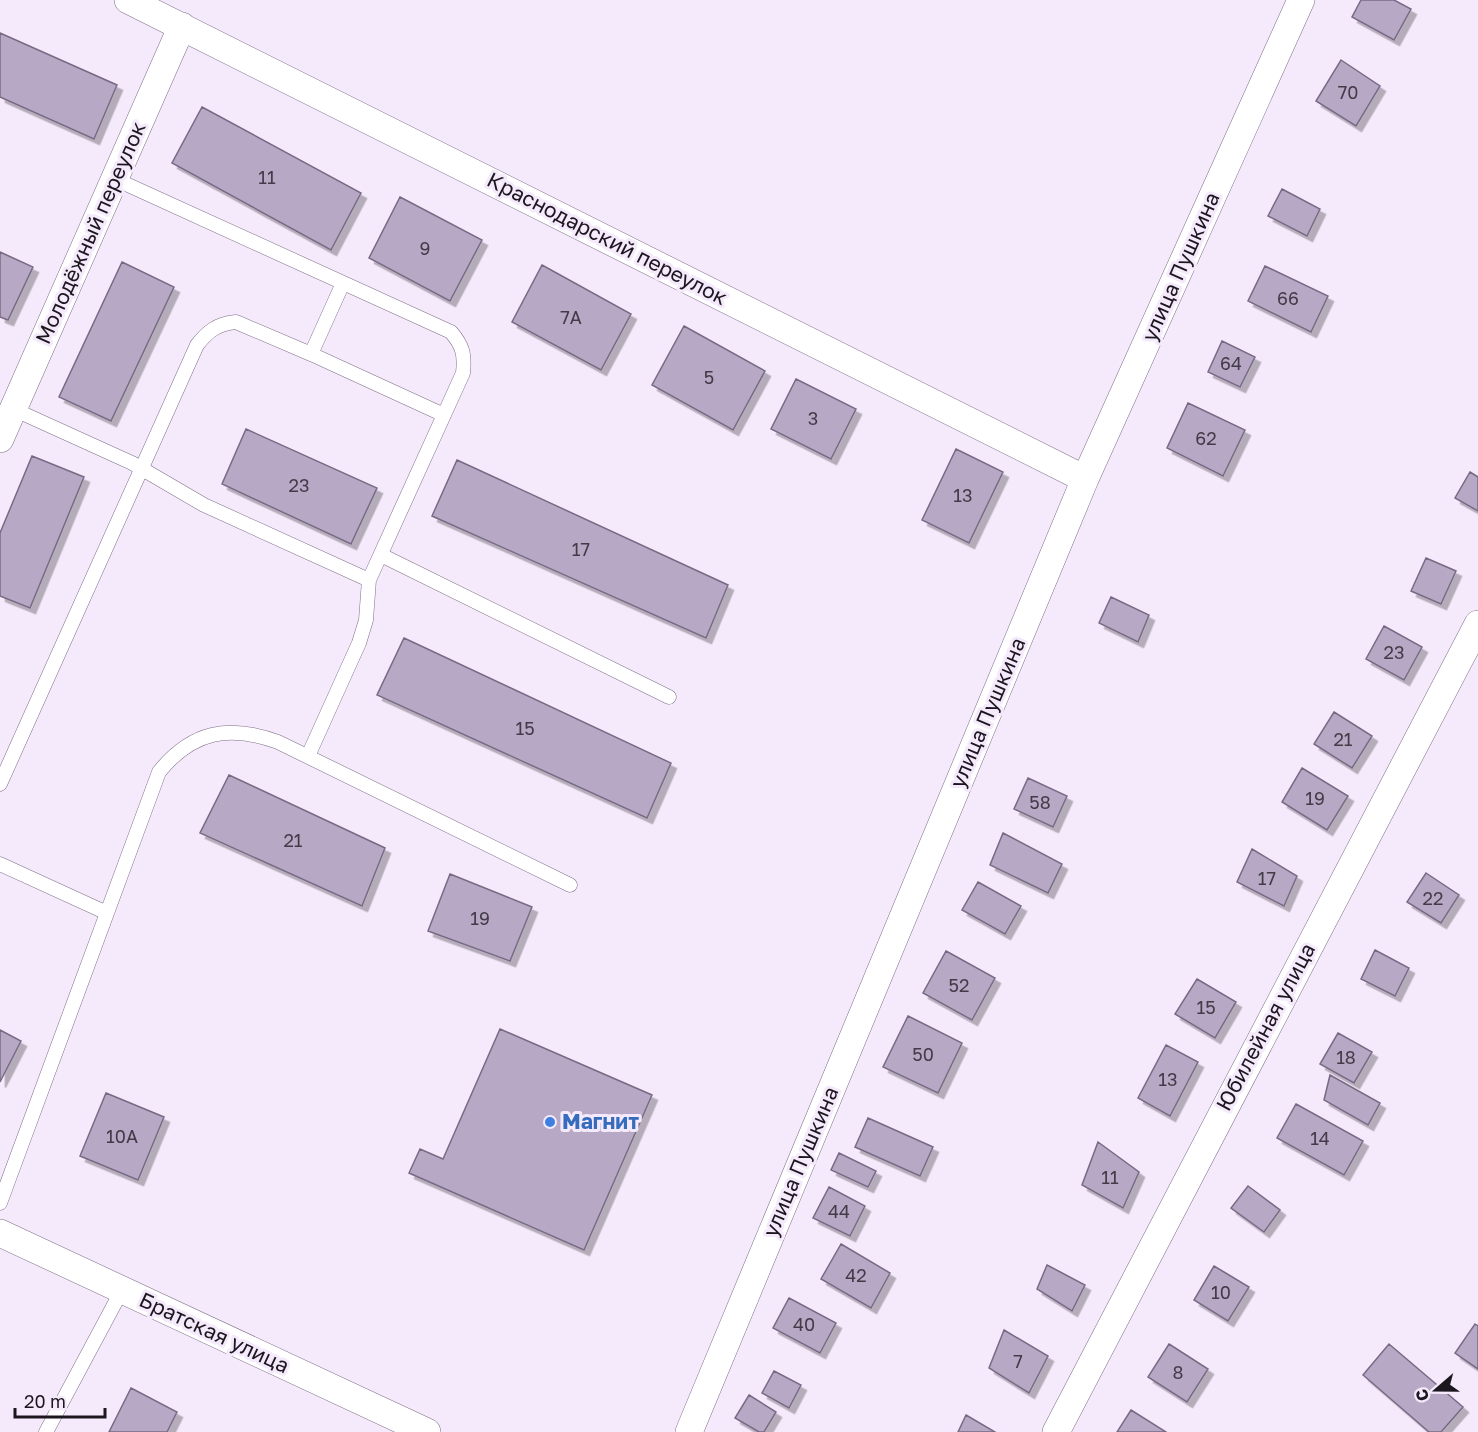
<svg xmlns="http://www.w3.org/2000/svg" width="1478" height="1432" font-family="'Golos Text',sans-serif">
<defs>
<filter id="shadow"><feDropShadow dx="5.5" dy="5.5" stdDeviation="0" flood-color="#0004"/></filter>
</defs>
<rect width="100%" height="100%" fill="#f5eafb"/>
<path fill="#b7a9c5" stroke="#786b85" stroke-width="1.5" filter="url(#shadow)" d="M1361 0H1394L1411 9 1394 40 1352 17Z
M0 33 117 85 94 139 0 97Z
M1341 60 1380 86 1356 126 1316 101Z
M202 107 361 193 331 250 172 163Z
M1282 189 1320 209 1307 236 1268 216Z
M400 197 482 240 450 301 369 258Z
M0 252 33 267 8 320 0 317Z
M122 262 174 287 111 421 59 397Z
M542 265 631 314 601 370 512 322Z
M1265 266 1328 296 1311 332 1248 301Z
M684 326 765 371 733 430 652 385Z
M1222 341 1255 357 1240 387 1208 372Z
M796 379 856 409 831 459 771 429Z
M1188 403 1245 430 1223 476 1167 448Z
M246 429 377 488 351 544 222 484Z
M956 449 1003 472 969 543 922 520Z
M32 456 84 477 30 608 0 596V533Z
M457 460 728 585 706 638 432 516Z
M1470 472 1478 477V511L1455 498Z
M1426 558 1456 571 1441 604 1411 591Z
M1111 597 1149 615 1138 642 1099 623Z
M1384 626 1422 647 1404 680 1366 659Z
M404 638 671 763 647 818 377 695Z
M1334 712 1372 736 1352 768 1314 744Z
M1302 768 1348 796 1327 830 1282 802Z
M229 775 385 848 362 906 200 833Z
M1028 778 1067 796 1053 827 1014 809Z
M1003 833 1062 864 1048 893 990 865Z
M1252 849 1297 876 1284 906 1237 882Z
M1426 873 1459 895 1441 923 1407 902Z
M450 874 532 907 510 961 428 931Z
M978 882 1021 906 1005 934 962 910Z
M1375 950 1409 968 1395 996 1361 979Z
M946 951 995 978 972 1020 923 993Z
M1197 979 1236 1002 1215 1038 1175 1014Z
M908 1016 962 1043 938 1093 883 1067Z
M500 1029 652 1095 584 1250 409 1173 420 1149 443 1159Z
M0 1030 21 1041 0 1082Z
M1338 1033 1372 1052 1354 1083 1320 1064Z
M1166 1045 1198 1062 1170 1116 1138 1098Z
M1330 1075 1380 1103 1368 1125 1324 1100Z
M106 1093 164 1117 138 1180 80 1156Z
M1296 1104 1363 1141 1344 1175 1277 1138Z
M868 1118 933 1147 920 1176 855 1147Z
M1098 1142 1139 1172 1123 1208 1082 1185Z
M839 1153 876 1171 868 1187 831 1170Z
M1248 1186 1280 1210 1264 1232 1231 1208Z
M829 1187 865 1206 850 1236 813 1218Z
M841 1244 890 1273 871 1308 821 1279Z
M1047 1265 1085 1285 1072 1311 1037 1289Z
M1214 1266 1249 1287 1228 1321 1194 1300Z
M789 1298 836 1323 820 1353 773 1328Z
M1475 1324 1478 1326V1369L1455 1353Z
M1004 1330 1048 1356 1029 1393 989 1368Z
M1169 1344 1208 1369 1187 1402 1148 1377Z
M1389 1344 1463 1407 1441 1432H1429L1363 1375Z
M774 1371 801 1385 789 1408 762 1393Z
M131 1388 177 1412 167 1432H109Z
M749 1395 776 1412 764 1432H759L735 1418Z
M1131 1410 1166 1432H1117Z
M966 1415 995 1432H958Z"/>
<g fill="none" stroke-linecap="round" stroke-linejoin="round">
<g stroke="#7f6f88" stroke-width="15">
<path id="lane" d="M115 179 451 332C463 346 465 355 463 373L369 580 366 620 359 643 308 756
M343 283 311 354 444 415
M13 409 132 463 204 505 369 580
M381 555 669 697
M0 784 197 345C208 331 217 324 236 322L311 354
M0 864 107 913
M0 1203 159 772C192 731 229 724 278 742L570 885
M46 1432 122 1290"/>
</g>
<g stroke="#7f6f88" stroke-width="28">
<path id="street" d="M128 0 1085 479
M0 439 182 26
M0 1233 427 1432
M689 1432 1085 479 1301 0
M1056 1432 1478 624"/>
</g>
<use href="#lane" stroke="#fff" stroke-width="14"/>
<use href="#street" stroke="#fff" stroke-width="27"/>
</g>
<circle fill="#3f7fe0" stroke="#f5eafb" stroke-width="2" cx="550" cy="1122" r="6"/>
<g text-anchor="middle" stroke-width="6" stroke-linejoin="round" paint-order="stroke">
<g font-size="18" fill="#433b48">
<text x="1348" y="99">70</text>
<text x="267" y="184">11</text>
<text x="425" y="255">9</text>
<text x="1288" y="305">66</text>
<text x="571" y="324">7А</text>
<text x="1231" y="370">64</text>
<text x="709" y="384">5</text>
<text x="813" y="425">3</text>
<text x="1206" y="445">62</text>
<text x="299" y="492">23</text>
<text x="963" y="502">13</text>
<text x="581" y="556">17</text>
<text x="1394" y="659">23</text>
<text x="525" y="735">15</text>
<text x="1343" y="746">21</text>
<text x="1315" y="805">19</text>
<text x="1040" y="809">58</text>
<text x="293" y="847">21</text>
<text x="1267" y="885">17</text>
<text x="1433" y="905">22</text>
<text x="480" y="925">19</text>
<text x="959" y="992">52</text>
<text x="1206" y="1014">15</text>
<text x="923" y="1061">50</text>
<text x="1346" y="1064">18</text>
<text x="1168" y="1086">13</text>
<text x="122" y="1143">10А</text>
<text x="1320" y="1145">14</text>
<text x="1110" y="1184">11</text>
<text x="839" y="1218">44</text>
<text x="856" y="1282">42</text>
<text x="1221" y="1299">10</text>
<text x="804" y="1331">40</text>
<text x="1018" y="1368">7</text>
<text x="1178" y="1379">8</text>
</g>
<g font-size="21" fill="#1c161f" stroke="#f5eafb">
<text transform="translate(91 233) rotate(-66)" y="7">Молодёжный переулок</text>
<text transform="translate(607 239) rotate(27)" y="7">Краснодарский переулок</text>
<text transform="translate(1181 267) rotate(-66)" y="7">улица Пушкина</text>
<text transform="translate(988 713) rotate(-67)" y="7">улица Пушкина</text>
<text transform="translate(1266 1027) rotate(-62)" y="7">Юбилейная улица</text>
<text transform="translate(801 1162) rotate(-67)" y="7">улица Пушкина</text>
<text transform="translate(214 1333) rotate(25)" y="7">Братская улица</text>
</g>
<g font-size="21" font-weight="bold" fill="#366cbe" stroke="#f5eafb" text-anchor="start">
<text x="562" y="1129">Магнит</text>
</g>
</g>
<g transform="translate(1436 1390) rotate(250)" stroke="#f5eafb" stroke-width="4.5" paint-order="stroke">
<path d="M0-4.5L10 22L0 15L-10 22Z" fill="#1c161f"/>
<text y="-9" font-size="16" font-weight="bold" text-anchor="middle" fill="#1c161f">С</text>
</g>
<path d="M15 1408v9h90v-9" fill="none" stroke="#1c161f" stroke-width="3"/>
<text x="24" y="1408" font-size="18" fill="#1c161f" stroke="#f5eafb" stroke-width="4.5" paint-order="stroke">20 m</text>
</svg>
